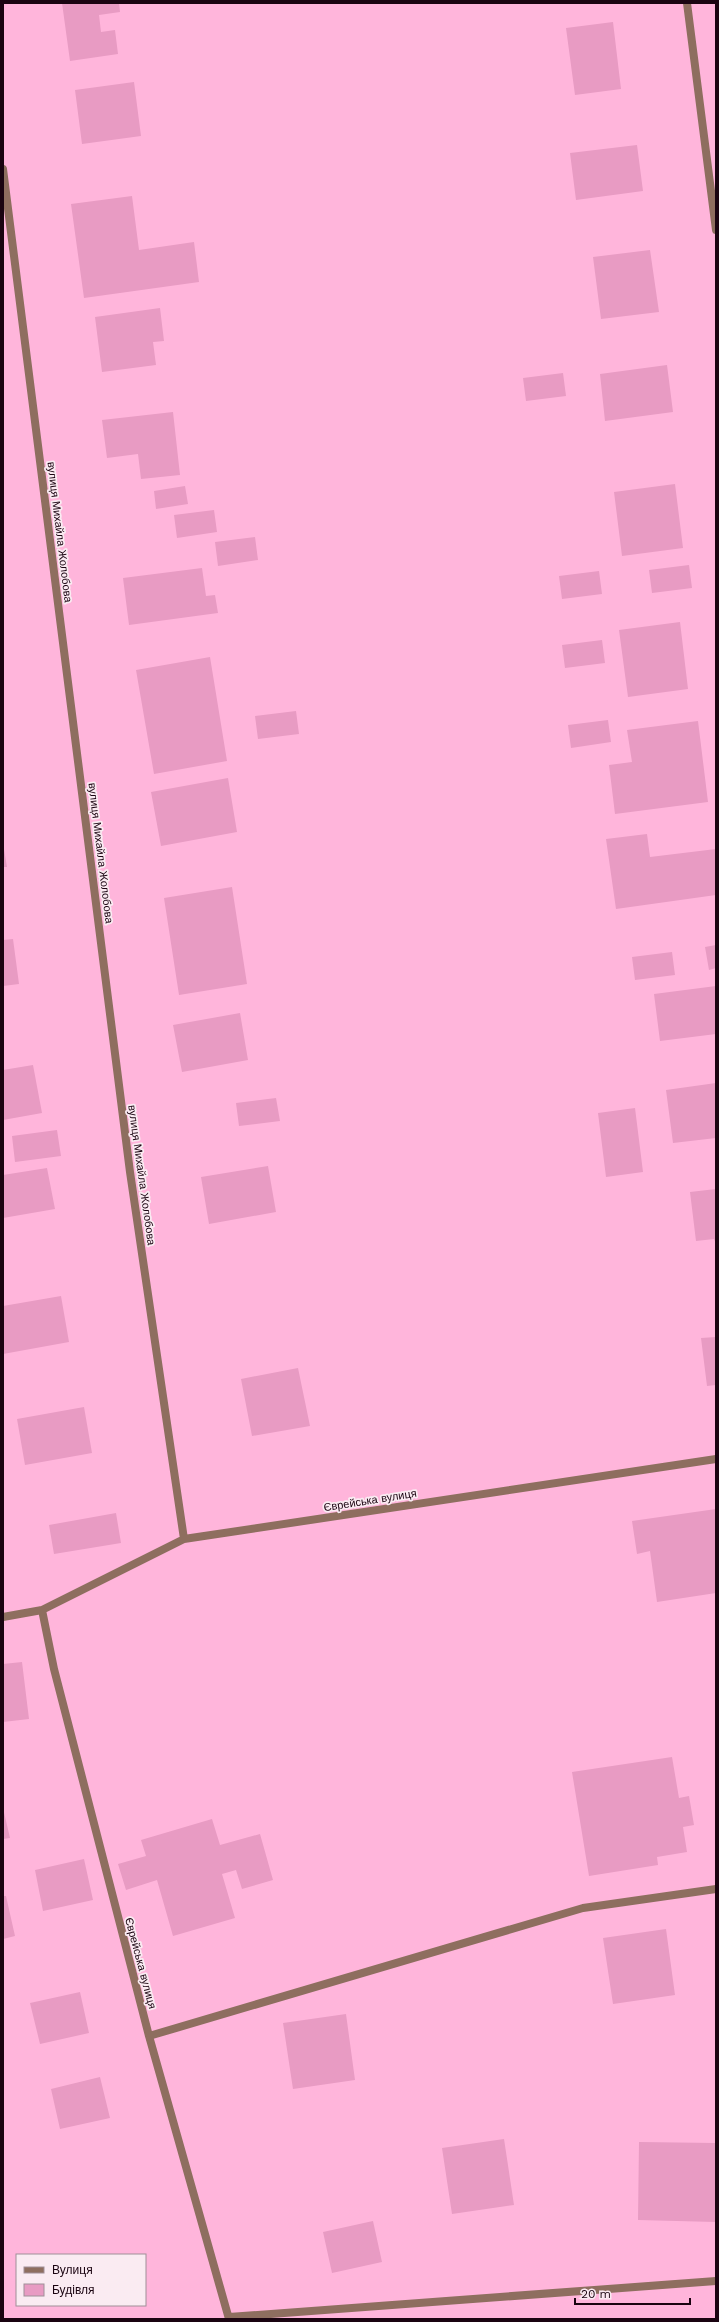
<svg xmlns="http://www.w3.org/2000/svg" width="719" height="2322" font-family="'Work Sans',sans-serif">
<rect width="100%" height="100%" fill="#ffb5db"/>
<path fill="#e89bc3" d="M62 3H119L120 12 99 15 101 32 115 30 118 54 70 61Z
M613 22 621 89 575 95 566 28Z
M134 82 141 136 82 144 75 90Z
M637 145 643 191 576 200 570 153Z
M132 196 139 250 194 242 199 282 84 298 71 204Z
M650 250 659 312 601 319 593 257Z
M160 308 164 341 153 342 156 365 102 372 95 317Z
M667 365 673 412 605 421 600 374Z
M563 373 566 396 526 401 523 378Z
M173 412 180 475 141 479 138 454 107 458 102 420Z
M675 484 683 548 622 556 614 492Z
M185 486 188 504 156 509 154 491Z
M214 510 217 532 177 538 174 515Z
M255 537 258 560 218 566 215 542Z
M689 565 692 588 652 593 649 570Z
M202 568 206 596 215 595 218 613 129 625 123 578Z
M599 571 602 594 562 599 559 576Z
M680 622 688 689 628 697 619 630Z
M602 640 605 663 565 668 562 645Z
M210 657 227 761 154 774 136 670Z
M296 711 299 734 258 739 255 716Z
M608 720 611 742 571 748 568 725Z
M698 721 708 802 615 814 609 765 632 762 627 730Z
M228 778 237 832 161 846 151 792Z
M647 834 650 857 716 849V895L616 909 606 839Z
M3 843 7 867H3Z
M232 887 247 984 179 995 164 898Z
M13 939 19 984 3 986V940Z
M716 945V968L709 970 705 947Z
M672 952 675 975 635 980 632 957Z
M716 986V1034L660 1041 654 994Z
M240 1013 248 1060 182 1072 173 1025Z
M33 1065 42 1113 3 1120V1070Z
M716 1083V1138L673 1143 666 1090Z
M276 1098 280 1121 239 1126 236 1103Z
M635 1108 643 1172 606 1177 598 1113Z
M57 1130 61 1156 15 1162 12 1136Z
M268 1166 276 1212 209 1224 201 1177Z
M47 1168 55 1209 3 1218V1175Z
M716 1189V1243L714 1239 696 1241 690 1192Z
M61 1296 69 1342 3 1354V1306Z
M716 1337V1385L707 1386 701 1338Z
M298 1368 310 1426 252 1436 241 1379Z
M84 1407 92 1453 25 1465 17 1419Z
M716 1509V1593L657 1602 650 1551 637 1554 632 1521Z
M116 1513 121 1543 54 1554 49 1525Z
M22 1662 29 1719 3 1722V1664Z
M672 1757 679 1798 689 1796 694 1825 683 1827 687 1852 657 1857 658 1865 589 1876 572 1772Z
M3 1808 10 1838 3 1839Z
M212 1819 220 1845 260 1834 273 1880 242 1889 236 1870 222 1874 235 1918 173 1936 157 1880 126 1890 118 1864 146 1856 141 1840Z
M84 1859 93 1900 43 1911 35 1870Z
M3 1896H6L15 1936 3 1939Z
M666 1929 675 1995 613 2004 603 1938Z
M80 1992 89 2033 40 2044 30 2003Z
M346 2014 355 2080 293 2089 283 2023Z
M100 2077 110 2118 60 2129 51 2089Z
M504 2139 514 2205 452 2214 442 2148Z
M639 2142 716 2143V2222L638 2220Z
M373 2221 382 2262 332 2273 323 2232Z"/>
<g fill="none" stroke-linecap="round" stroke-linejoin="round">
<path stroke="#8e6e5f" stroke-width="8" d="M687 3 716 230
M3 169 130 1172 184 1539
M42 1610 54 1669 149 2036 229 2319
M3 1617 42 1610 184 1539 716 1459
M149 2036 583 1908 716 1889
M229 2317 716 2281"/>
</g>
<g text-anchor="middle" stroke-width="3.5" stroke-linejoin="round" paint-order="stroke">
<g font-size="11" fill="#1a0411" stroke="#faebf2">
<text transform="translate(60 532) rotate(83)" y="4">вулиця Михайла Жолобова</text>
<text transform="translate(101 853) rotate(83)" y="4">вулиця Михайла Жолобова</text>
<text transform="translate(142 1175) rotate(82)" y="4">вулиця Михайла Жолобова</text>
<text transform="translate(370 1500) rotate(-9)" y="4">Єврейська вулиця</text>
<text transform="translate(141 1963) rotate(75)" y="4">Єврейська вулиця</text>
</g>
</g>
<rect width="719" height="2322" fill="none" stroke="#1a0411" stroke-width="8"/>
<rect x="16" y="2254" width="130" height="52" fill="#faebf2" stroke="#a08f98"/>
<rect x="24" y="2267" width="20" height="6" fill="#8e6e5f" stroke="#a08f98"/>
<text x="52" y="2274" font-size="12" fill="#1a0411">Вулиця</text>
<rect x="24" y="2284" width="20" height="12" fill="#e89bc3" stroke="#a08f98"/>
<text x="52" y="2294" font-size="12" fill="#1a0411">Будівля</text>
<path d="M575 2298v6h115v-6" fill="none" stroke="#1a0411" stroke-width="2"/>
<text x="581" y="2298" font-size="12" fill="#1a0411" stroke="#faebf2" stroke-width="3" paint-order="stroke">20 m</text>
</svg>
